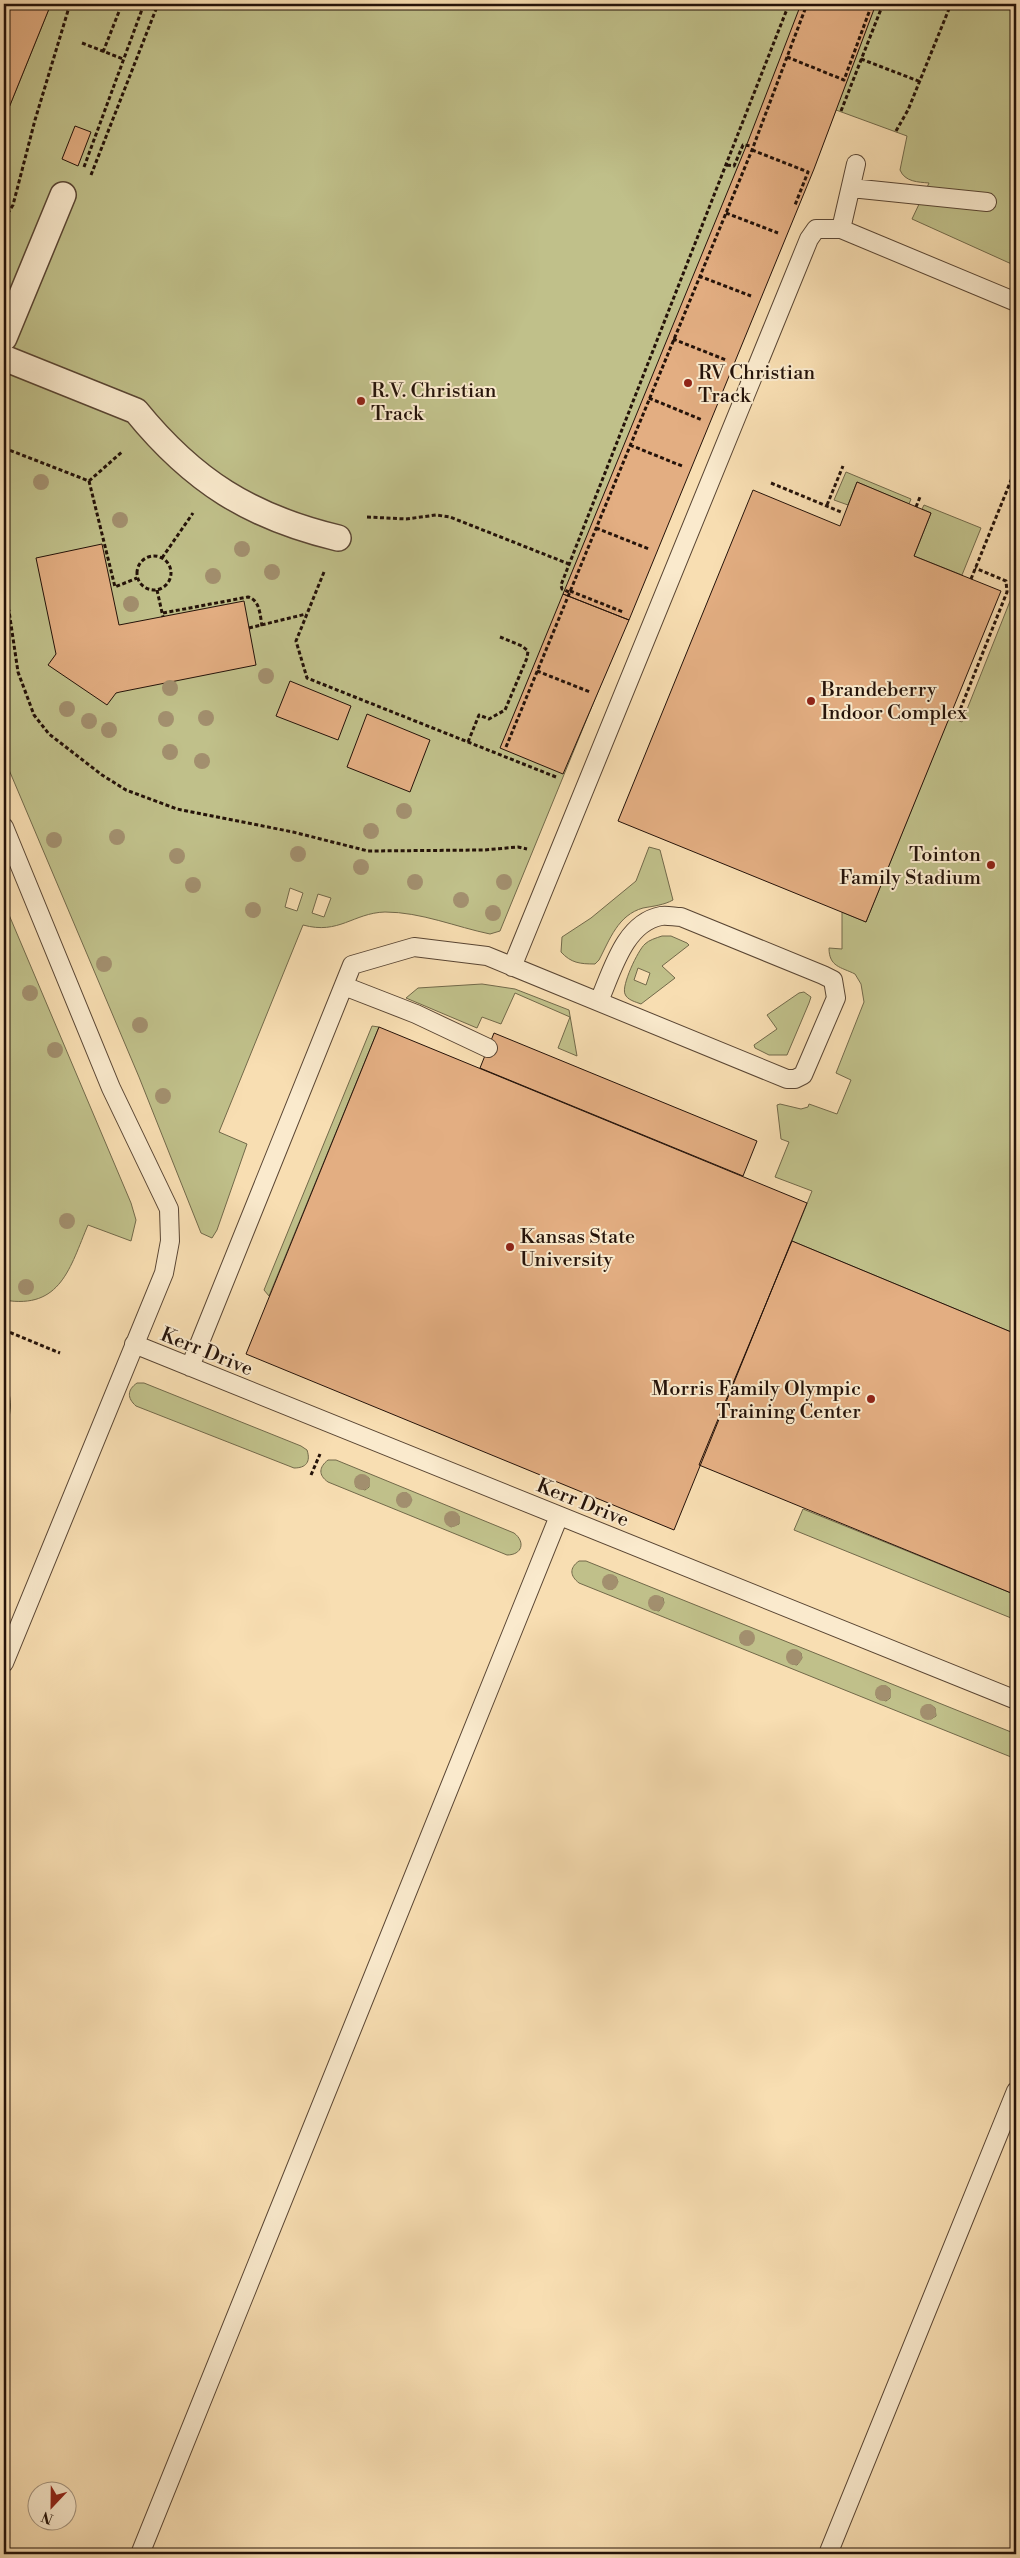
<svg xmlns="http://www.w3.org/2000/svg" width="1020" height="2558" font-family="'Libre Bodoni',serif">
<rect width="100%" height="100%" fill="#f8deb2"/>
<filter id="stains"><feTurbulence type="fractalNoise" baseFrequency=".004" numOctaves="4"/><feColorMatrix values="0 0 0 0 .2 0 0 0 0 .09 0 0 0 0 .02 0 0 0 .5 -.17"/></filter>
<radialGradient id="worn" r=".72"><stop offset=".6" stop-color="#630" stop-opacity="0"/><stop offset="1" stop-color="#630" stop-opacity=".3"/></radialGradient>
<path fill="#c0c08a" stroke="#72694a" fill-rule="evenodd" d="M51 4H1016V266L912 219 929 183C918 182 905 182 900 170L907 136 836 110 500 931 490 934C456 927 421 912 385 912 353 913 339 935 303 925L219 1132 247 1144 217 1230 212 1238 201 1233 139 1077 4 758V120ZM290 888 303 893 297 911 285 907ZM318 894 331 898 324 917 312 913Z
M846 472 911 499 909 504 857 482 848 505 834 500Z
M924 505 981 528 962 575 914 556 931 513 922 509Z
M1016 586V1334L792 1241 812 1191 775 1177 789 1142 781 1139 777 1105 780 1104 801 1109 808 1107 809 1104 837 1114 851 1080 836 1073 864 1002 861 984 855 974C841 967 829 967 829 948L842 949V912L866 922 949 717 962 722Z
M649 847 660 850 673 900C664 905 654 906 643 908 618 915 610 939 599 960L595 964C580 964 571 963 561 952L562 937 591 918 636 881Z
M4 903 131 1203 136 1220 131 1241 88 1225C70 1267 61 1310 4 1300Z
M662 936H671L687 943 689 945 662 966 675 978 641 1004C636 1002 627 1000 625 994 621 986 638 950 645 944 649 940 656 938 662 936ZM638 968 650 973 646 985 634 980Z
M482 984 515 989 569 1010 577 1056 558 1048 570 1017 515 993 501 1024 482 1017 477 1028 406 998 418 988Z
M804 992 811 997 809 1003 787 1055H769L755 1048 754 1045 777 1029 767 1015 799 993Z
M372 1026 379 1027 269 1296 264 1290Z
M4 1379C13 1399 12 1413 4 1433Z
M137 1383H144L301 1446 307 1450C311 1462 306 1468 294 1468L136 1406C127 1398 127 1390 137 1383Z
M328 1460H336L514 1533C526 1542 522 1555 507 1555L328 1482C318 1475 319 1467 328 1460ZM360 1475 369 1478V1487L365 1490 356 1487V1478ZM402 1493H407L412 1500 407 1507 398 1504 397 1500ZM451 1513 459 1516V1524L451 1527 447 1524V1516Z
M803 1509 1016 1595V1620L794 1530Z
M579 1561H586L1016 1734 1013 1749 1016 1759 579 1583C570 1576 569 1568 579 1561ZM608 1575 616 1577 618 1582 613 1589H608L603 1582ZM654 1596 663 1598 664 1603 659 1611 654 1610 649 1603ZM745 1631 753 1634V1642L749 1645 741 1643V1634ZM792 1650 801 1653 802 1658 797 1665 792 1664 787 1658ZM881 1686H886L890 1689V1698L886 1701 877 1698 876 1694ZM927 1705H931L935 1708 936 1716 931 1719 923 1716V1707Z"/>
<path fill="#e3ae82" stroke="#241209" d="M4 4H51L4 120Z
M801 4H876L814 169 629 620 563 594 747 144Z
M75 126 91 132 78 166 62 159Z
M857 482 931 513 914 556 1001 591 866 922 618 821 753 490 840 526Z
M102 544 119 625 244 601 256 665 120 692 116 693 107 705 48 665 56 654 36 558Z
M563 594 629 620 563 774 500 748Z
M290 681 351 706 338 740 276 716Z
M367 714 430 740 410 792 347 767Z
M379 1027 807 1203 674 1530 246 1354Z
M494 1033 757 1141 743 1176 480 1068Z
M792 1241 1016 1334V1595L699 1465Z"/>
<g fill="none" stroke-linecap="round" stroke-linejoin="round">
<g stroke="#594533" stroke-width="20">
<path id="service" d="M851 188 987 202
M841 229 856 164
M4 827 111 1088 169 1209 170 1241 164 1273 4 1663
M512 967 809 239 816 229H841L1016 302
M344 986 416 1014 488 1048
M134 1344 1016 1700
M190 1367 352 965 414 947 487 956 787 1079H795L803 1075 836 998 833 980 823 975 681 917C675 917 667 915 661 916 624 923 612 972 599 1001
M140 2554 559 1516
M828 2554 1016 2091"/>
</g>
<g stroke="#594533" stroke-width="28">
<path id="pedestrian" d="M4 338 63 195
M4 358 136 411C193 481 250 517 338 538"/>
</g>
<path stroke="#241209" stroke-width="3" stroke-dasharray="4 2.5" stroke-linecap="butt" d="M82 43 123 59
M103 52 122 4
M787 57 844 80 872 4
M861 59 921 82
M841 111 883 4
M896 131 908 110 951 4
M752 150 808 172 795 205
M727 165 734 166 743 145 752 146
M84 167 144 4
M91 175 158 4
M726 213 778 233
M4 219 13 205 35 120 70 4
M699 276 751 296
M673 339 726 360
M649 398 702 420
M630 445 682 466
M4 448 89 481
M89 481 115 587 137 578
M89 481 123 451
M771 483 841 512
M827 505 843 466
M916 507 920 497
M367 517 406 519 436 515 450 517 569 564
M596 528 649 549
M137 573a17 17 0 1 1 34 0a17 17 0 1 1-34 0Z
M162 558 193 513
M324 572 296 641 307 678 556 777
M971 579 1016 468
M157 590 163 617
M570 591 623 612
M569 592 562 589 561 585 789 4
M4 595 9 611 18 672 34 715 49 734 102 775 126 790 177 809 293 832 368 851 484 850 518 847 527 849
M163 613 248 597C260 600 260 615 262 626
M249 628 306 614
M537 671 590 692
M958 715 1007 592 1006 581 975 568
M468 742 479 715 489 719 505 710 527 658 528 651 522 646 500 637
M506 747 752 150 807 4
M4 1330 60 1353
M311 1475 320 1454"/>
<use href="#service" stroke="#faeacd" stroke-width="18"/>
<use href="#pedestrian" stroke="#faeacd" stroke-width="25"/>
</g>
<g fill="#a28f6e">
<circle cx="41" cy="482" r="8"/>
<circle cx="120" cy="520" r="8"/>
<circle cx="242" cy="549" r="8"/>
<circle cx="272" cy="572" r="8"/>
<circle cx="213" cy="576" r="8"/>
<circle cx="131" cy="604" r="8"/>
<circle cx="266" cy="676" r="8"/>
<circle cx="170" cy="688" r="8"/>
<circle cx="67" cy="709" r="8"/>
<circle cx="206" cy="718" r="8"/>
<circle cx="166" cy="719" r="8"/>
<circle cx="89" cy="721" r="8"/>
<circle cx="109" cy="730" r="8"/>
<circle cx="170" cy="752" r="8"/>
<circle cx="202" cy="761" r="8"/>
<circle cx="404" cy="811" r="8"/>
<circle cx="371" cy="831" r="8"/>
<circle cx="117" cy="837" r="8"/>
<circle cx="54" cy="840" r="8"/>
<circle cx="298" cy="854" r="8"/>
<circle cx="177" cy="856" r="8"/>
<circle cx="361" cy="867" r="8"/>
<circle cx="415" cy="882" r="8"/>
<circle cx="504" cy="882" r="8"/>
<circle cx="193" cy="885" r="8"/>
<circle cx="461" cy="900" r="8"/>
<circle cx="253" cy="910" r="8"/>
<circle cx="493" cy="913" r="8"/>
<circle cx="104" cy="964" r="8"/>
<circle cx="30" cy="993" r="8"/>
<circle cx="140" cy="1025" r="8"/>
<circle cx="55" cy="1050" r="8"/>
<circle cx="163" cy="1096" r="8"/>
<circle cx="67" cy="1221" r="8"/>
<circle cx="26" cy="1287" r="8"/>
<circle cx="362" cy="1482" r="8"/>
<circle cx="404" cy="1500" r="8"/>
<circle cx="452" cy="1519" r="8"/>
<circle cx="610" cy="1582" r="8"/>
<circle cx="656" cy="1603" r="8"/>
<circle cx="747" cy="1638" r="8"/>
<circle cx="794" cy="1657" r="8"/>
<circle cx="883" cy="1693" r="8"/>
<circle cx="928" cy="1712" r="8"/>
</g>
<g fill="#8f2418" stroke="#faeacd" stroke-width="2">
<circle cx="688" cy="383" r="5"/>
<circle cx="361" cy="401" r="5"/>
<circle cx="811" cy="701" r="5"/>
<circle cx="991" cy="865" r="5"/>
<circle cx="510" cy="1247" r="5"/>
<circle cx="871" cy="1399" r="5"/>
</g>
<g text-anchor="middle" stroke-width="4" stroke-linejoin="round" paint-order="stroke">
<g font-size="20" fill="#241209" stroke="#faeacd" text-anchor="start">
<text x="698" y="379">RV Christian<tspan x="698" dy="23">Track</tspan></text>
<text x="371" y="397">R.V. Christian<tspan x="371" dy="23">Track</tspan></text>
<text x="821" y="696">Brandeberry<tspan x="821" dy="23">Indoor Complex</tspan></text>
<text x="981" y="861" text-anchor="end">Tointon<tspan x="981" dy="23">Family Stadium</tspan></text>
<text x="520" y="1243">Kansas State<tspan x="520" dy="23">University</tspan></text>
<text x="861" y="1395" text-anchor="end">Morris Family Olympic<tspan x="861" dy="23">Training Center</tspan></text>
</g>
<g font-size="20" fill="#241209" stroke="#faeacd">
<text transform="translate(207 1351) rotate(22)" y="7">Kerr Drive</text>
<text transform="translate(583 1502) rotate(22)" y="7">Kerr Drive</text>
</g>
</g>
<rect width="1020" height="2558" fill="none" stroke="#f8deb2" stroke-width="20"/>
<rect x="5" y="5" width="1010" height="2548" fill="none" stroke="#241209" stroke-width="2.5"/>
<rect x="10" y="10" width="1000" height="2538" fill="none" stroke="#241209"/>
<g transform="translate(52 2506) rotate(202)"><circle r="24" fill="#faeacd" stroke="#a4947f"/>
<path d="M0-4L9 19L0 12L-9 19Z" fill="#8f2418"/>
<text y="-8" font-size="14" font-weight="bold" text-anchor="middle" fill="#241209">N</text>
</g>
<rect width="100%" height="100%" filter="url(#stains)"/>
<rect width="100%" height="100%" fill="url(#worn)"/>
</svg>
